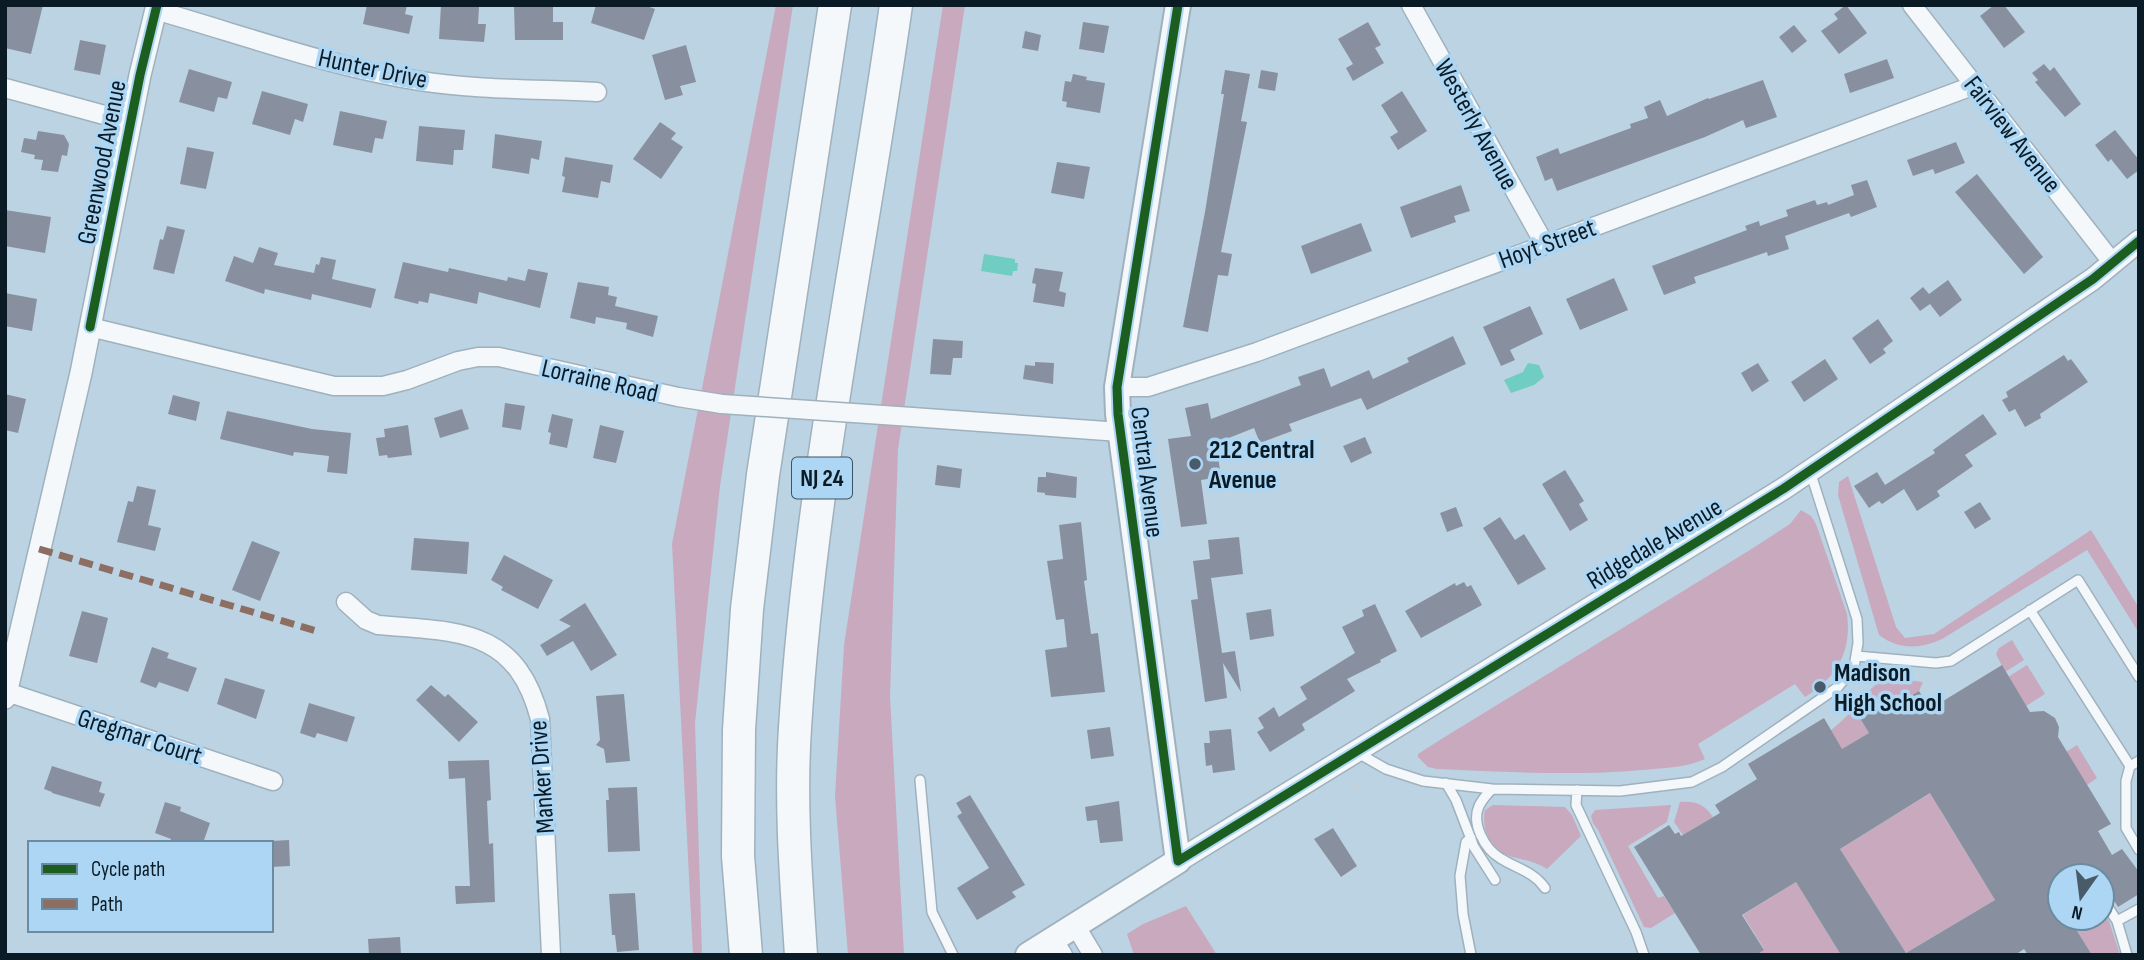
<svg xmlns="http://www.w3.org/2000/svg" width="2144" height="960" font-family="'Sofia Sans Condensed',sans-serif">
<rect width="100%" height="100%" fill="#bcd3e3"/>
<path fill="#c9a9be" d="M776 5H793L720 486 695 723 702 955H693L672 544Z
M943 5H965L898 449 890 696 904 955H848L835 796 844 645Z
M1848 476 1896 627 1905 638 1934 634 2091 530 2139 608V633L2087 550 1942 639C1920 649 1899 650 1879 635L1838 495 1839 482Z
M1801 510 1811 516 1816 524 1847 614C1852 651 1837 678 1805 697L1795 684 1698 744 1705 759C1685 768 1664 768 1642 770 1574 776 1506 772 1437 769L1428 767 1418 757V754L1443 738 1750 550 1790 524Z
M2012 640 2024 660 2005 672 1996 654 1999 648Z
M2027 665 2045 694 2026 706 2008 677Z
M1890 678 1923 682 1919 691 1886 711 1881 705 1861 718 1869 733 1815 766 1811 748C1823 736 1837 726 1849 714 1863 700 1870 683 1890 678Z
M2077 745 2097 778 2087 785 2066 752Z
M1945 784 1940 810 1995 900 1906 953 1840 849Z
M1680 802C1696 801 1704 804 1713 817L1683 835 1674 822Z
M1493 805 1565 807 1572 815 1581 836 1547 869C1535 861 1523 860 1509 856 1490 850 1481 828 1485 810Z
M1671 805 1667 822 1628 846 1658 898 1664 896 1675 913 1651 928 1644 927 1598 830 1593 823 1591 816 1595 810Z
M1796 882 1841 955H1756L1764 949 1743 915Z
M1186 906 1217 955H1134L1127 934 1143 924Z
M2102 912 2109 921 2120 955H2092L2069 918H2102Z"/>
<path fill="#70cdc1" d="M984 254 1015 259V263H1018L1017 271H1013L1012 276 981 271Z
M1528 363 1539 365 1544 377 1534 385 1511 393 1504 380 1523 372Z"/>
<path fill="#88909f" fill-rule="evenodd" d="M5 5H43L31 54 5 48Z
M367 5H407L405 14 413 16 409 34 363 24Z
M441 5 479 7 478 24H486L484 42 439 39Z
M596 5H644L655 9 644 40 591 23Z
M1846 5 1867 33 1839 54 1821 31 1838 19 1834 14Z
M1994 5H2004L2025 32 2004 48 1980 16Z
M514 6H553V22H563V40H515Z
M1083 22 1109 26 1104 53 1079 49Z
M1368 22 1381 45 1375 48 1384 63 1353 81 1346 68 1353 64 1338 39Z
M1794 25 1807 41 1792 53 1779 37Z
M1025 31 1041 35 1038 51 1022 48Z
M80 40 106 45 100 75 74 70Z
M686 45 696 82 680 86 683 95 665 100 652 55Z
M1887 59 1894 78 1850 93 1844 74Z
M2044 64 2050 71 2054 67 2081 104 2065 117 2035 82 2038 80 2032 73Z
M189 69 232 82 227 99 218 97 214 112 179 102Z
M1225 70 1250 74 1241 121 1247 122 1221 252 1232 254 1228 276 1218 275 1208 332 1183 327 1205 212 1224 94H1221Z
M1261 70 1278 73 1275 91 1258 88Z
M1073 74 1087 77 1086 80 1105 83 1100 113 1066 107 1067 102 1062 101 1065 81 1071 82Z
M1763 80 1777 117 1746 128 1743 120 1705 137 1557 191 1552 178 1545 181 1536 157 1558 148 1560 154 1631 128 1630 124 1648 118 1644 107 1660 100 1667 116 1708 98 1709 99Z
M262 91 308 104 303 122 295 119 290 135 252 124Z
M1402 91 1427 131 1398 150 1390 137 1398 132 1381 105Z
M340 111 387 121 383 139 375 138 372 153 333 145Z
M660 122 676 133 671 139 683 147 661 179 633 159Z
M419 126 465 130 463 150H454L453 165 416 161Z
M2115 130 2139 160V170L2127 179 2111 159 2108 162 2095 145Z
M38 131 64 135 69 144 67 156 62 155 58 172 41 170 43 160 34 159 35 155 21 152 24 138 36 140Z
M495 134 542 141 539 160 531 158 529 174 492 168Z
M1956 142 1965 163 1935 174 1933 169 1913 176 1907 160Z
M187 147 214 152 206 189 180 184Z
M565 157 613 165 610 183 601 181 598 198 562 192 565 177 562 176Z
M1057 162 1090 167 1084 199 1051 193Z
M1977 174 2043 257 2024 274 1955 192Z
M1867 180 1877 207 1851 217 1849 213 1785 236 1789 249 1768 256 1767 252 1694 277 1696 283 1664 295 1652 266 1747 230 1745 226 1759 221 1760 226 1788 216 1786 210 1815 200 1817 205 1827 202 1828 205 1854 195 1851 185Z
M1461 185 1470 211 1454 216 1456 222 1411 238 1400 207Z
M5 210 51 217 45 253 5 246Z
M1361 223 1372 251 1311 274 1301 246Z
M167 226 185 230 174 274 153 269 160 239 163 240Z
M259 247 278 253 274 265 314 273 316 264 319 265 321 257 336 260 332 279 376 289 371 308 312 294 311 300 265 289 264 294 225 281 234 256 253 263Z
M403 262 448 272 449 268 507 281 508 277 525 281 528 269 548 273 540 308 479 292 477 304 430 293 428 303 419 301 418 304 394 298Z
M1035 268 1063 272 1059 291 1066 293 1064 307 1033 302 1036 284 1032 283Z
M1614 278 1628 310 1580 330 1566 299Z
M1948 280 1962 300 1940 317 1930 304 1920 311 1910 298 1923 287 1929 294Z
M578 282 609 287 608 295 617 297 615 306 658 316 653 337 626 329 627 323 596 317 595 324 570 318Z
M5 293 37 299 32 331 5 326Z
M1530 306 1543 334 1510 350 1515 360 1501 366 1483 327Z
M1878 319 1893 341 1883 349 1886 353 1870 364 1852 338Z
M1453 336 1466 364 1367 410 1361 398 1289 424 1292 431 1260 443 1254 428 1216 443 1221 477 1201 480 1207 524 1181 527 1168 439 1191 436 1185 408 1208 403 1211 419 1301 385 1298 377 1324 368 1331 387 1369 370 1373 379 1409 362 1407 358Z
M933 339 963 341 962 358H953L951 375 930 374Z
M2064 355 2068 361 2071 359 2088 382 2040 414 2041 418 2025 427 2015 409 2009 412 2002 400 2008 397 2006 392Z
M1825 359 1838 379 1804 402 1791 382Z
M1035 362 1054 363 1053 384 1023 379 1025 365 1035 366Z
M1758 363 1769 381 1752 392 1741 373Z
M5 394 26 399 18 433 5 430Z
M173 395 200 402 196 421 168 414Z
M505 403 525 406 521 430 502 427Z
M462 409 469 429 440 438 434 418Z
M227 411 312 429 351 433 347 474 327 472 329 456 294 452 293 456 220 439Z
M552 414 573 419 567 448 549 444 551 433 548 432Z
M1983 414 1997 434 1965 455 1973 466 1937 491 1940 496 1917 511 1904 489 1882 504 1879 501 1869 508 1854 486 1877 472 1885 485 1935 453 1933 450Z
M408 425 412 455 388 458 387 455 379 456 376 438 385 437 384 429Z
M600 425 624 431 616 463 593 458Z
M1365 437 1372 453 1351 463 1343 446Z
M937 465 962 469 960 488 935 485Z
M1565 470 1584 501 1579 504 1588 520 1570 531 1542 484Z
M1046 472 1077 477 1076 498 1045 495V493L1037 492 1038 477H1046Z
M137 486 156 490 148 525 161 528 155 551 117 542 128 501 133 502Z
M1980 502 1991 519 1975 529 1964 512Z
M1456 507 1463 526 1447 532 1440 513Z
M1500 517 1515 540 1524 534 1546 569 1518 585 1483 528Z
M1081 522 1087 580 1084 581 1091 634 1098 633 1105 692 1051 697 1045 650 1067 647 1064 619 1056 620 1047 561 1063 559 1059 525Z
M1239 537 1243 574 1211 578 1222 653 1235 651 1241 692 1223 663 1227 698 1205 702 1191 600 1198 599 1193 561 1210 559 1208 540Z
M414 538 469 542 467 574 411 570Z
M252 541 280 552 260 601 232 590Z
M504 555 553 580 538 609 501 590 503 587 491 580Z
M1464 582 1467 587 1471 585 1482 605 1421 638 1405 611 1455 583 1456 586Z
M585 603 617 655 591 671 573 641 547 656 540 645 571 626 559 620Z
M1375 604 1397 651 1380 660 1381 662 1347 679 1355 691 1302 724 1305 730 1270 752 1257 732 1264 728 1258 718 1274 707 1279 717 1307 699 1300 687 1355 653 1342 627 1364 616 1362 610Z
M1271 609 1274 636 1250 640 1246 613Z
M82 611 108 618 97 663 69 656Z
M152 647 169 653 167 658 197 668 188 692 159 682 156 688 140 682Z
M2002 665 2030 712 2044 711 2055 718 2059 727 2058 737 2111 824 2098 831 2112 855 2122 849 2139 872V894L2118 907 2102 881V876H2099L2094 867 2079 876H2060V888L2053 893 2060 904V918H2069L2092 955H2028L2024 949 2015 955H1841L1796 882 1742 915 1764 950 1756 955H1701L1634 847 1669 825 1675 834 1679 832 1681 836 1720 813 1715 805 1757 779 1748 764 1824 718 1842 749 1869 733 1860 718 1882 705 1886 711 1919 691 1930 709ZM1930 793 1995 900 1906 953 1840 849Z
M225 678 265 690 256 719 217 704Z
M431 685 445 697 448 694 478 722 459 742 416 700Z
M624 694 630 761 606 763 604 749 596 745 600 740 596 696Z
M309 703 355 717 347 742 317 733 315 738 300 733Z
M1110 727 1114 756 1091 759 1087 730Z
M1231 729 1235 770 1213 773 1212 765 1206 766 1204 743H1210L1209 731Z
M489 760 491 800 487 801 489 844 493 843 495 902 456 904 455 886H470L465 778 449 779 448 761Z
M52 766 102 782 99 792 105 794 100 807 52 793V792L44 789Z
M637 787 640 851 608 852 606 800H609L608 788Z
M970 795 1025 885 1012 892 1016 897 977 920 957 888 989 868 957 816 962 813 956 803Z
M1119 801 1123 841 1100 843 1097 820 1087 821 1085 807Z
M165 802 181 807 180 811 210 823 203 843H170L171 839 155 833Z
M1333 828 1357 866 1341 877 1314 839Z
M289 840 290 866 271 867V841Z
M635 893 639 950 617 952 615 935H612L609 894Z
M400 937 401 955H369L368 939Z"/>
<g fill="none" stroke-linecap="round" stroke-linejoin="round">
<g stroke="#9fb1bd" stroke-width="12">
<path id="service" d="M2030 610 2130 766 2139 761
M1856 656 1936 663 1951 661 2078 580 2139 677
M1358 753 1386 769 1423 781 1492 789 1620 791 1692 782 1722 767 1838 687 1854 667 1858 643 1857 619 1810 471
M2130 766 2126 781V828L2139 850
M920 780 932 912 953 955
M1446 783 1456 800 1474 847 1495 880
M1492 789C1487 794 1482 800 1479 806 1471 824 1485 849 1500 858 1517 869 1533 871 1545 888
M1577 790 1576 805 1636 932 1644 955
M1471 838 1466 842 1460 876 1463 914 1471 955
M2102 898 2117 921 2127 955
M2117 921 2139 909"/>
</g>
<g stroke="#9fb1bd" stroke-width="21">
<path id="minor" d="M1411 5 1544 243
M1912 5 2112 262
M155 10C243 35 330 67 420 81 478 90 538 89 597 92
M5 88 130 122
M90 327 334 386H383L407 380 458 361 478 357H499L678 397 722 404
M1117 387H1148L1257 352 1975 85
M912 417 1120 432
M346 602 366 620 378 625C457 632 516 627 540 719L551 955
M7 692 273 781
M1075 925 1093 955
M1053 939 1063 955"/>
</g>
<g stroke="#9fb1bd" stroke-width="24">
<path id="tertiary" d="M5 698 81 373 140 75 157 5
M1178 861 1783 489 2093 279 2139 241"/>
</g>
<g stroke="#9fb1bd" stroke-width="28">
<path id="secondary" d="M1028 955 1178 861 1118 414 1117 387 1178 5"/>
</g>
<g stroke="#9fb1bd" stroke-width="35">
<path id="motorway" d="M746 955 738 856 739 730 747 609 763 475 835 5
M801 955C796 879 790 803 795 728 810 485 862 246 896 5"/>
</g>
<path stroke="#cad0d5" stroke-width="3.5" stroke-dasharray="5 3.5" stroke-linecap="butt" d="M1355 788 1362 784
M2055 896 2060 894"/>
<use href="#service" stroke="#f5f8fb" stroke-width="9"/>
<use href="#minor" stroke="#f5f8fb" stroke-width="18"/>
<use href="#tertiary" stroke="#f5f8fb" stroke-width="21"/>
<use href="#secondary" stroke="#f5f8fb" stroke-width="24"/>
<use href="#motorway" stroke="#f5f8fb" stroke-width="32"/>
<g stroke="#9fb1bd" stroke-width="21" stroke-linecap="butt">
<path id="minor-bridge" d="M722 404 912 417"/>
</g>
<use href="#minor-bridge" stroke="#f5f8fb" stroke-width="18"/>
<path stroke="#8d6e63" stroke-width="7" stroke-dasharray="14 7" stroke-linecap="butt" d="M39 549 320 632"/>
<g stroke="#acd6f3" stroke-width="13">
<path id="cycleway" d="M1178 5 1117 387 1118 414 1178 861 1783 489 2093 279 2139 241
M90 327 140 75 157 5"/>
</g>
<use href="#cycleway" stroke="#1b5e20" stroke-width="9"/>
</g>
<g fill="#495b68" stroke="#acd6f3" stroke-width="2.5">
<circle cx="1195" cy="464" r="7"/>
<circle cx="1820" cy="687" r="7"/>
</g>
<g text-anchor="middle" stroke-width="7" stroke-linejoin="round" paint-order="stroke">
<rect fill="#acd6f3" stroke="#3b5363" stroke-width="2" x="792" y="457.5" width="60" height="41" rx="5"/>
<g font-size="24" font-weight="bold" fill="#0b1b25">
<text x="822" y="486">NJ 24</text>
</g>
<g font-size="26" fill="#0b1b25" stroke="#acd6f3">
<text transform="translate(373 68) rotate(12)" y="9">Hunter Drive</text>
<text transform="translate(1477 124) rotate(61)" y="9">Westerly Avenue</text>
<text transform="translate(2013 134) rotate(52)" y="9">Fairview Avenue</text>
<text transform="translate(101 162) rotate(-79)" y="9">Greenwood Avenue</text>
<text transform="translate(1547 243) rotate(-20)" y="9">Hoyt Street</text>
<text transform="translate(600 380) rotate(13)" y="9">Lorraine Road</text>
<text transform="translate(1148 472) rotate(83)" y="9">Central Avenue</text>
<text transform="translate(1654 543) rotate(-31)" y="9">Ridgedale Avenue</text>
<text transform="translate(140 736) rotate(18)" y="9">Gregmar Court</text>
<text transform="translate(541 777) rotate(-94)" y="9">Manker Drive</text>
</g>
<g font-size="26" font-weight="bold" fill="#0b1b25" stroke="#acd6f3" text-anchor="start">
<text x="1209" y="458">212 Central<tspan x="1209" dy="30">Avenue</tspan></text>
<text x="1834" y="681">Madison<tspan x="1834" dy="30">High School</tspan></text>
</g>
</g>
<rect width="2144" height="960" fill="none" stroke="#0b1b25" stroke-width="14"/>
<rect x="28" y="841" width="245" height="91" fill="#acd6f3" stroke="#6c8ba1" stroke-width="2"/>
<rect x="42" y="864" width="35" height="10" fill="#1b5e20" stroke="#6c8ba1" stroke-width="2"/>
<text x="91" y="876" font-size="21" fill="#0b1b25">Cycle path</text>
<rect x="42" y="899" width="35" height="10" fill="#8d6e63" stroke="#6c8ba1" stroke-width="2"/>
<text x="91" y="911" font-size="21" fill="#0b1b25">Path</text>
<g transform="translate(2081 897) rotate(194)"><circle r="33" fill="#acd6f3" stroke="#6c8ba1" stroke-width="2"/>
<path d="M0-5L12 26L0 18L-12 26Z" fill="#495b68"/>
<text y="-10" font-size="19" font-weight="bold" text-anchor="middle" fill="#0b1b25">N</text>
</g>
</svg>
